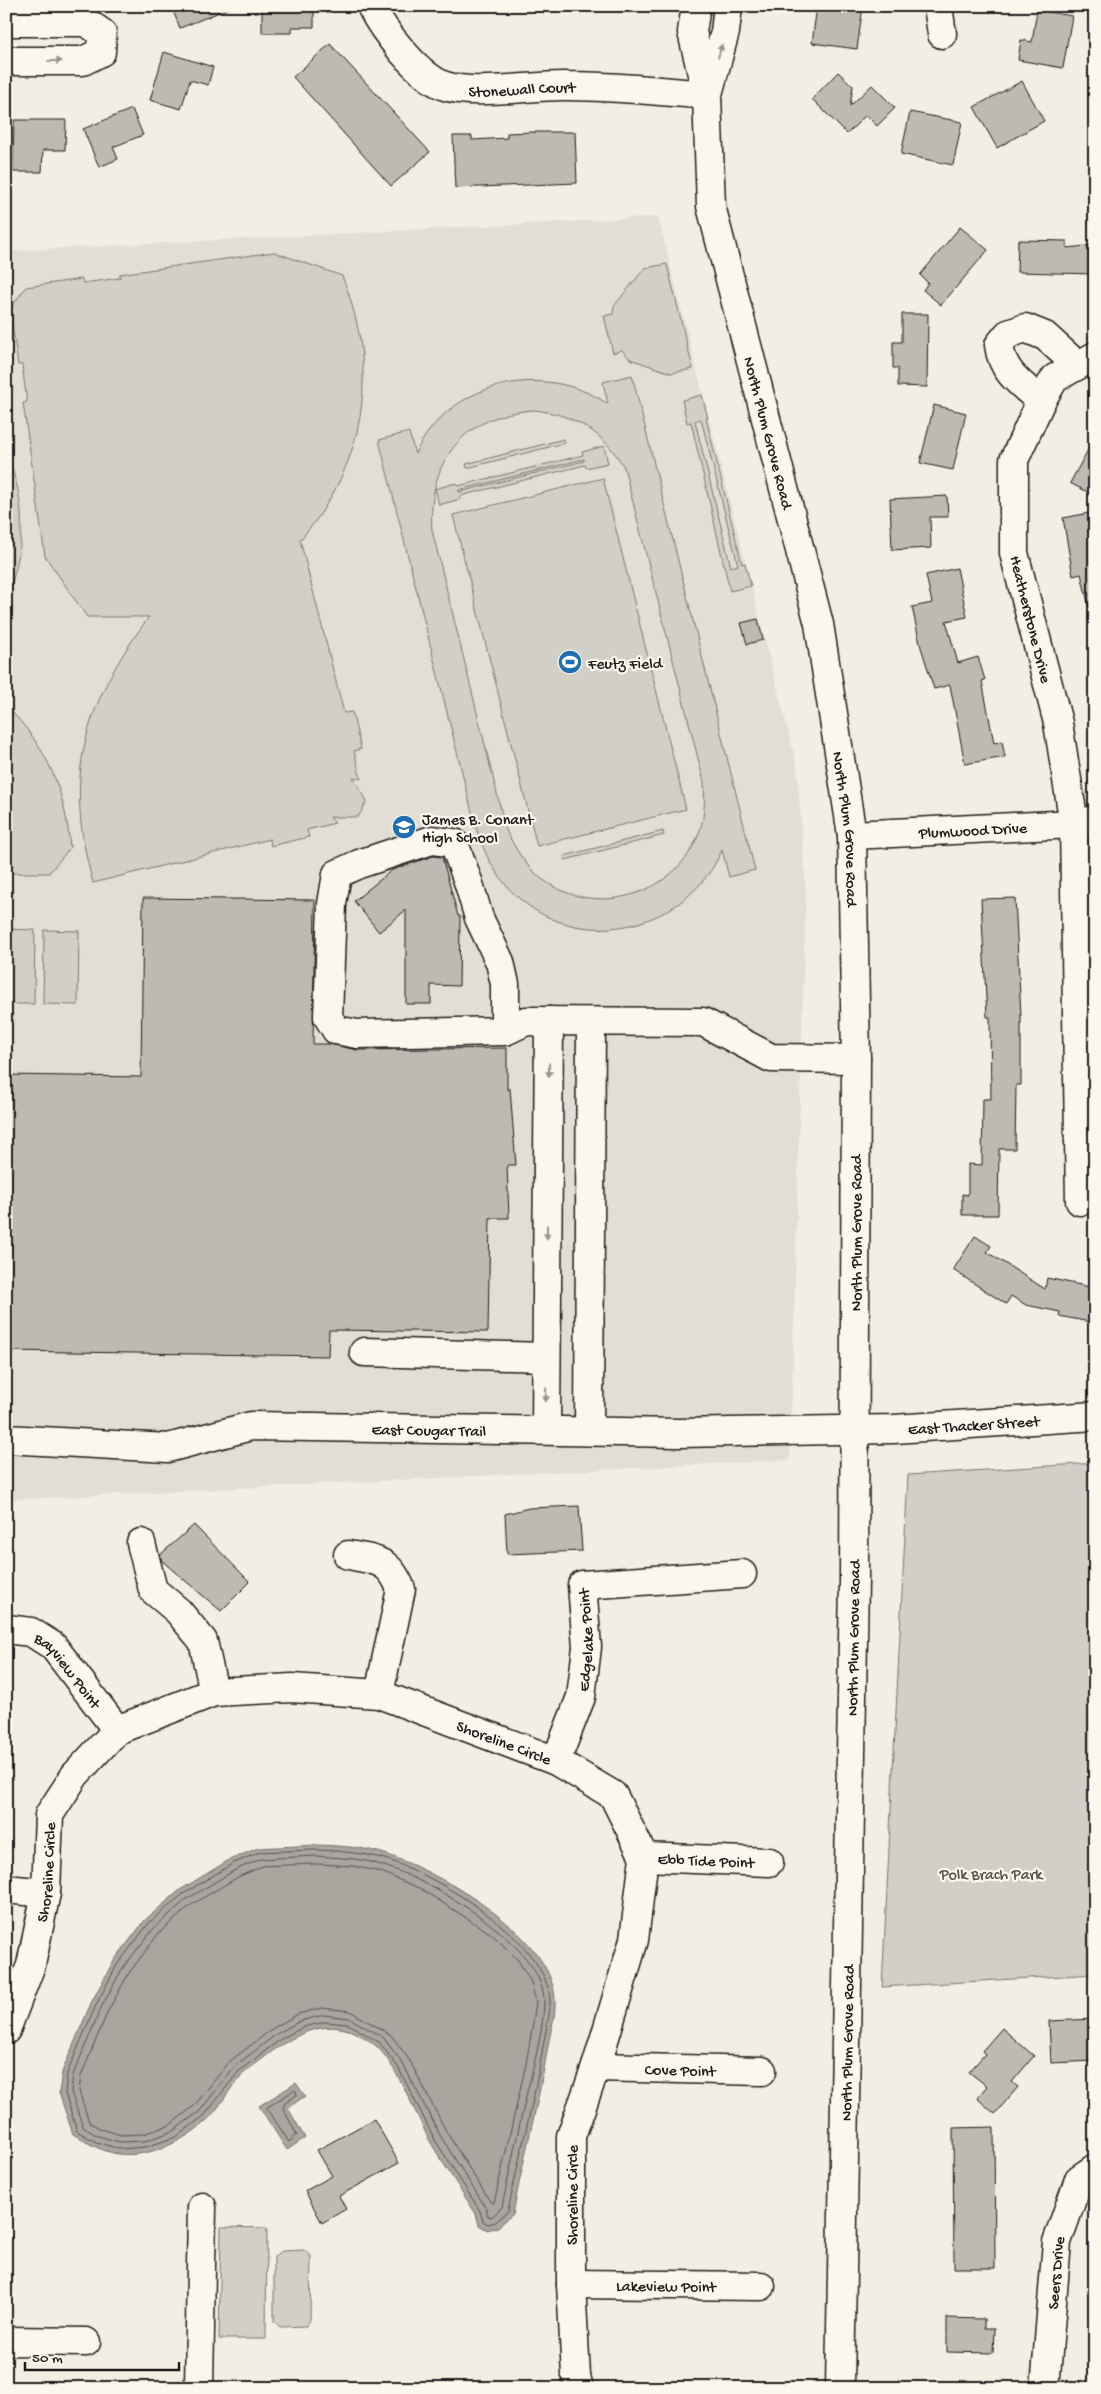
<svg xmlns="http://www.w3.org/2000/svg" width="1101" height="2394" font-family="'Gochi Hand',sans-serif">
<rect width="100%" height="100%" fill="#f2eee4"/>
<filter id="ink" filterUnits="userSpaceOnUse"><feTurbulence type="fractalNoise" baseFrequency=".02" numOctaves="2"/><feDisplacementMap in="SourceGraphic" scale="10" xChannelSelector="R" yChannelSelector="G"/><feConvolveMatrix kernelMatrix="1 2 1 2 8 2 1 2 1" color-interpolation-filters="sRGB"/></filter>
<g filter="url(#ink)">
<path fill="#e2ded5" d="M658 217 797 766 806 888 790 1460 6 1500V256L9 251Z"/>
<path fill="#d2cfc6" stroke="#777671" fill-rule="evenodd" d="M274 252 342 276C374 356 371 436 323 510 317 520 308 530 300 540L344 713 352 712 361 749 354 751 361 779 353 777 367 801 358 817H330L335 823 307 830 309 837 271 846 270 839 93 883C63 776 83 705 149 617H87L45 556 23 403 27 402 22 365H18L10 309 26 287 82 279 83 283 120 278V274Z
M667 264 693 369 671 373 630 359 622 350 613 353 604 316 613 314 614 306 645 268Z
M632 375 755 870 729 877 722 850C689 927 585 955 520 899 497 880 483 852 475 824L379 440 409 432 415 454C448 382 543 360 608 404L603 382ZM534 410C574 414 604 433 624 467L704 782C705 801 705 820 697 838 672 897 594 918 542 879 526 867 515 848 506 830L432 530C427 461 464 414 534 410Z
M702 395 708 418H706L742 564 745 563 751 586 730 591 691 422 687 423 682 400ZM701 419 738 565 731 567 695 421Z
M564 439 565 443 467 468 466 464Z
M604 446 608 463 586 468 585 465 460 496V499L439 505 435 489 456 483 458 486 583 455 582 452ZM584 459V461L459 492V490Z
M6 454C28 502 25 551 6 599Z
M603 478 686 809 537 846 453 515Z
M6 706C47 746 66 792 70 848L49 873H6Z
M663 831 664 835 565 860 564 856Z
M6 929 35 930 34 1004H6Z
M44 930 79 931 78 1005 43 1004Z
M1095 1463V1974L882 1987 908 1475Z
M221 2227 267 2228 266 2339H219Z
M304 2250 311 2256 310 2320 306 2326 280 2327 274 2321V2257L282 2251Z"/>
<path fill="#a9a6a0" stroke="#716f6b" d="M317 1845C341 1846 366 1847 388 1855 442 1874 554 1936 555 2001 556 2016 550 2032 548 2046 539 2102 523 2158 513 2214L498 2227 487 2230 479 2225 476 2214C461 2190 445 2167 431 2143 417 2118 396 2062 375 2045 335 2013 302 2029 266 2056 259 2062 249 2068 242 2075 229 2088 221 2107 207 2120 185 2141 150 2158 118 2154 101 2151 87 2143 73 2134L59 2093 62 2072 91 2003 113 1962 145 1920 180 1890 229 1860 258 1848Z
M296 2083 305 2096 288 2108 305 2138 287 2150 259 2106Z"/>
<g fill="none" stroke-linecap="round" stroke-linejoin="round">
<path stroke="#545351" stroke-width="1" d="M317 1850C340 1851 363 1853 385 1859 435 1874 550 1942 550 2002 550 2016 545 2033 543 2047 534 2102 519 2156 508 2211L496 2222 488 2224 483 2221 480 2211 435 2140 398 2067 379 2042 348 2024 325 2022 303 2027 281 2039 239 2071 204 2116 176 2137 146 2147 119 2149 96 2142 77 2131 65 2093 67 2073 96 2005 117 1965 149 1923 183 1894 232 1864 260 1852Z
M317 1856C339 1858 363 1858 384 1866 431 1881 546 1945 544 2003 543 2032 534 2064 527 2092 518 2131 510 2169 502 2207L492 2217 488 2216 486 2208 441 2137 403 2064 383 2037 349 2018 324 2015 300 2021 278 2033 235 2066 200 2111 173 2131 145 2141 120 2142 98 2136 83 2127 71 2092 73 2075 101 2008 122 1969 154 1928 187 1899 235 1870 261 1859Z
M317 1864 353 1866 381 1872 421 1889 493 1935 518 1960 531 1982 536 2002 533 2023 526 2064 494 2203H491L447 2133 410 2061 391 2035 350 2011 322 2008 298 2014 275 2027 230 2061 194 2106 170 2125 143 2134 121 2135 101 2129 89 2122 79 2091 81 2076 108 2011 129 1973 159 1933 191 1905 238 1877 263 1866Z
M293 2091H296L297 2095 285 2103 283 2108 297 2135 289 2142 267 2108Z"/>
</g>
<path fill="#bdbab1" stroke="#1c1c1c" d="M171 6H232V7L180 28Z
M262 6H314V27H292V33H262Z
M817 6H863L857 49 812 43Z
M1037 10 1072 16 1063 68 1018 60 1021 40 1032 42Z
M330 44 430 152 391 186 293 77Z
M164 52 213 67 208 85 190 80 181 109 150 100Z
M838 72 853 86 850 106 872 85 895 108 877 126 866 115 847 134 812 99Z
M1022 81 1044 121 997 148 974 107Z
M132 109 143 135 113 147 118 159 99 167 83 129Z
M910 112 962 122 953 165 901 154Z
M14 120H66L65 150H43L42 172H13Z
M533 132H575L577 183 455 188 453 136H472V140L507 138V133Z
M960 227 988 250 941 305 923 290 928 283 920 275Z
M1018 240 1067 241V248L1095 245V274L1017 272Z
M902 314H928L927 387 898 386V368H893V342H902Z
M934 405 966 413 953 470 920 463Z
M1095 437V496L1070 483Z
M947 496 948 517H930L931 548 892 550 890 499Z
M1095 512V606L1089 607 1081 574 1073 576 1063 518Z
M957 568 967 617 946 621 958 663 978 657 985 680 982 681 994 743 1002 741 1005 757 965 764 950 685 934 689 920 644 912 607 932 603 926 575Z
M758 619 763 640 747 644 741 623Z
M433 856 442 857 458 916H460L459 986 431 985V1004H406V910L379 932 354 901 392 870Z
M143 898 315 900 313 1044H330L357 1050 507 1048V1089H510L516 1165H507L509 1218H490L488 1332 329 1330 328 1356 6 1351V1075L141 1077Z
M1015 898 1021 1016V1085H1016L1015 1149H999L998 1215H962V1194L968 1195V1164L982 1165 983 1099H991L990 1017H987L981 899Z
M975 1236 991 1246 987 1252 1045 1289 1047 1278 1095 1288V1323L1059 1316 1060 1312 1026 1305 1011 1296 1006 1304 953 1270Z
M579 1506 582 1551 507 1554 505 1514 529 1508Z
M194 1525 250 1582 221 1611 162 1561 160 1555Z
M1095 2019V2061L1051 2063 1049 2021Z
M1002 2028 1034 2056 1012 2082 1018 2087 995 2114 977 2098 987 2086 969 2072 985 2054 982 2051Z
M374 2119 399 2163 339 2196 346 2209 322 2223 305 2191 332 2176 317 2150Z
M994 2127 995 2268H954L953 2128Z
M947 2318 984 2319V2329H994L993 2353 947 2352Z"/>
<g fill="none" stroke-linecap="round" stroke-linejoin="round">
<g stroke="#1c1c1c" stroke-width="31">
<g id="minor">
<path id="s1" d="M371 6C383 31 419 77 445 86 475 96 533 85 567 86 614 86 661 91 707 95"/>
<path id="s2" d="M696 6 692 32 707 95 711 206 819 624 852 835 856 1059 854 1581 840 2388"/>
<path d="M938 6 942 34"/>
<path d="M6 22H86L102 33 101 52 83 61H6"/>
<path d="M708 94 725 32 728 6"/>
<path d="M1041 401C1021 384 1002 372 999 345L1008 334 1025 328 1045 336 1077 365"/>
<path id="s3" d="M852 835 1074 824 1095 820"/>
<path d="M505 1031V984L500 962 479 918 469 884 454 843 432 840 359 864 337 874 332 904 328 1017 336 1030 357 1034 505 1031 526 1021 703 1022 771 1058 856 1059"/>
<path d="M1080 1201 1074 824 1058 723 1014 553V460L1041 401 1055 378 1095 356"/>
<path d="M364 1352 546 1357"/>
<path d="M546 1430 549 1021"/>
<path d="M589 1430 591 1022"/>
<path id="s4" d="M6 1439 168 1448 251 1426 679 1433 894 1429 1095 1416"/>
<path d="M141 1543 153 1590 178 1611 203 1641 214 1692"/>
<path d="M348 1555C376 1560 389 1559 401 1589L379 1694"/>
<path id="s5" d="M6 1629 31 1632 53 1646 117 1730"/>
<path id="s6" d="M556 1761 581 1697 587 1647 582 1585 742 1574"/>
<path id="s7" d="M644 1857 769 1862"/>
<path d="M6 1889 46 1893"/>
<path id="s8" d="M6 2030 31 1965 46 1893 49 1815 75 1775 117 1730 214 1692 292 1688 379 1694 556 1761 613 1795 644 1857 634 1940 596 2067 571 2136V2284L576 2376 579 2388"/>
<path id="s9" d="M596 2067 762 2071"/>
<path id="s10" d="M571 2284 761 2286"/>
<path d="M6 2341 86 2342"/>
<path d="M199 2388 202 2207"/>
<path id="s11" d="M1045 2388 1057 2242 1079 2179 1095 2168"/>
</g>
</g>
<use href="#minor" stroke="#fbf7ec" stroke-width="28"/>
</g>
<defs><path id="oneway-solid" d="M-6-.8H1V-3.2L6.5 0L1 3.2V.8H-6Z" transform="scale(1.25)"/></defs>
<g fill="#97948e">
<use href="#oneway-solid" transform="translate(720 51) rotate(-74)"/>
<use href="#oneway-solid" transform="translate(55 61)"/>
<use href="#oneway-solid" transform="translate(549 1070) rotate(90)"/>
<use href="#oneway-solid" transform="translate(547 1232) rotate(90)"/>
<use href="#oneway-solid" transform="translate(546 1395) rotate(91)"/>
</g>
</g>
<defs>
<g id="stadium-disc" transform="scale(1.25)"><circle r="9.5" fill="#1f6fb2" stroke="#fbf7ec"/><path d="M0-5a6.5 5 0 1 0 0 10a6.5 5 0 1 0 0-10ZM-3.5-1.8h7v3.6h-7Z" fill="#fff"/></g>
<g id="school-disc" transform="scale(1.25)"><circle r="9.5" fill="#1f6fb2" stroke="#fbf7ec"/><path d="M0-5L7-2L0 1L-7-2ZM-4 1L0 2.5L4 1V4Q0 6-4 4Z" fill="#fff"/></g>
</defs>
<g fill-rule="evenodd">
<use href="#stadium-disc" x="570" y="662"/>
<use href="#school-disc" x="404" y="827"/>
</g>
<g text-anchor="middle" stroke-width="4.5" stroke-linejoin="round" paint-order="stroke">
<g font-size="16" fill="#1c1c1c" stroke="#fbf7ec">
<text dy="6" stroke="none"><textPath href="#s1" startOffset="188">Stonewall Court</textPath></text>
<text dy="6" stroke="none"><textPath href="#s2" startOffset="436">North Plum Grove Road</textPath></text>
<text transform="translate(1032 619) rotate(76)" y="6">Heatherstone Drive</text>
<text dy="6" stroke="none"><textPath href="#s2" startOffset="841">North Plum Grove Road</textPath></text>
<text dy="6" stroke="none"><textPath href="#s3" startOffset="121">Plumwood Drive</textPath></text>
<text transform="translate(855 1233) rotate(-90)" y="6">North Plum Grove Road</text>
<text dy="6" stroke="none"><textPath href="#s4" startOffset="971">East Thacker Street</textPath></text>
<text dy="6" stroke="none"><textPath href="#s4" startOffset="426">East Cougar Trail</textPath></text>
<text transform="translate(852 1638) rotate(-89)" y="6">North Plum Grove Road</text>
<text dy="6" stroke="none"><textPath href="#s6" startOffset="126">Edgelake Point</textPath></text>
<text dy="6" stroke="none"><textPath href="#s5" startOffset="79">Bayview Point</textPath></text>
<text dy="6" stroke="none"><textPath href="#s8" startOffset="734">Shoreline Circle</textPath></text>
<text dy="6" stroke="none"><textPath href="#s7" startOffset="62">Ebb Tide Point</textPath></text>
<text dy="6" stroke="none"><textPath href="#s8" startOffset="164">Shoreline Circle</textPath></text>
<text transform="translate(846 2043) rotate(-89)" y="6">North Plum Grove Road</text>
<text dy="6" stroke="none"><textPath href="#s9" startOffset="84">Cove Point</textPath></text>
<text transform="translate(571 2195) rotate(-90)" y="6">Shoreline Circle</text>
<text dy="6" stroke="none"><textPath href="#s11" startOffset="116">Seers Drive</textPath></text>
<text dy="6" stroke="none"><textPath href="#s10" startOffset="95">Lakeview Point</textPath></text>
</g>
<g font-size="16" fill="#1c1c1c" stroke="#fbf7ec" text-anchor="start">
<text x="588" y="668">Feutz Field</text>
<text x="422" y="824">James B. Conant<tspan x="422" dy="18">High School</tspan></text>
</g>
<g font-size="16" fill="#53524f" stroke="#fbf7ec">
<text x="991" y="1879">Polk Brach Park</text>
</g>
</g>
<rect width="1101" height="2394" fill="none" stroke="#fbf7ec" stroke-width="25"/>
<rect x="12" y="12" width="1076" height="2369" fill="none" stroke="#1c1c1c" stroke-width="2" filter="url(#ink)"/>
<path d="M25 2362v8h154v-8" fill="none" stroke="#1c1c1c" stroke-width="2.5"/>
<text x="32" y="2362" font-size="15" fill="#1c1c1c" stroke="#fbf7ec" stroke-width="4" paint-order="stroke">50 m</text>
</svg>
